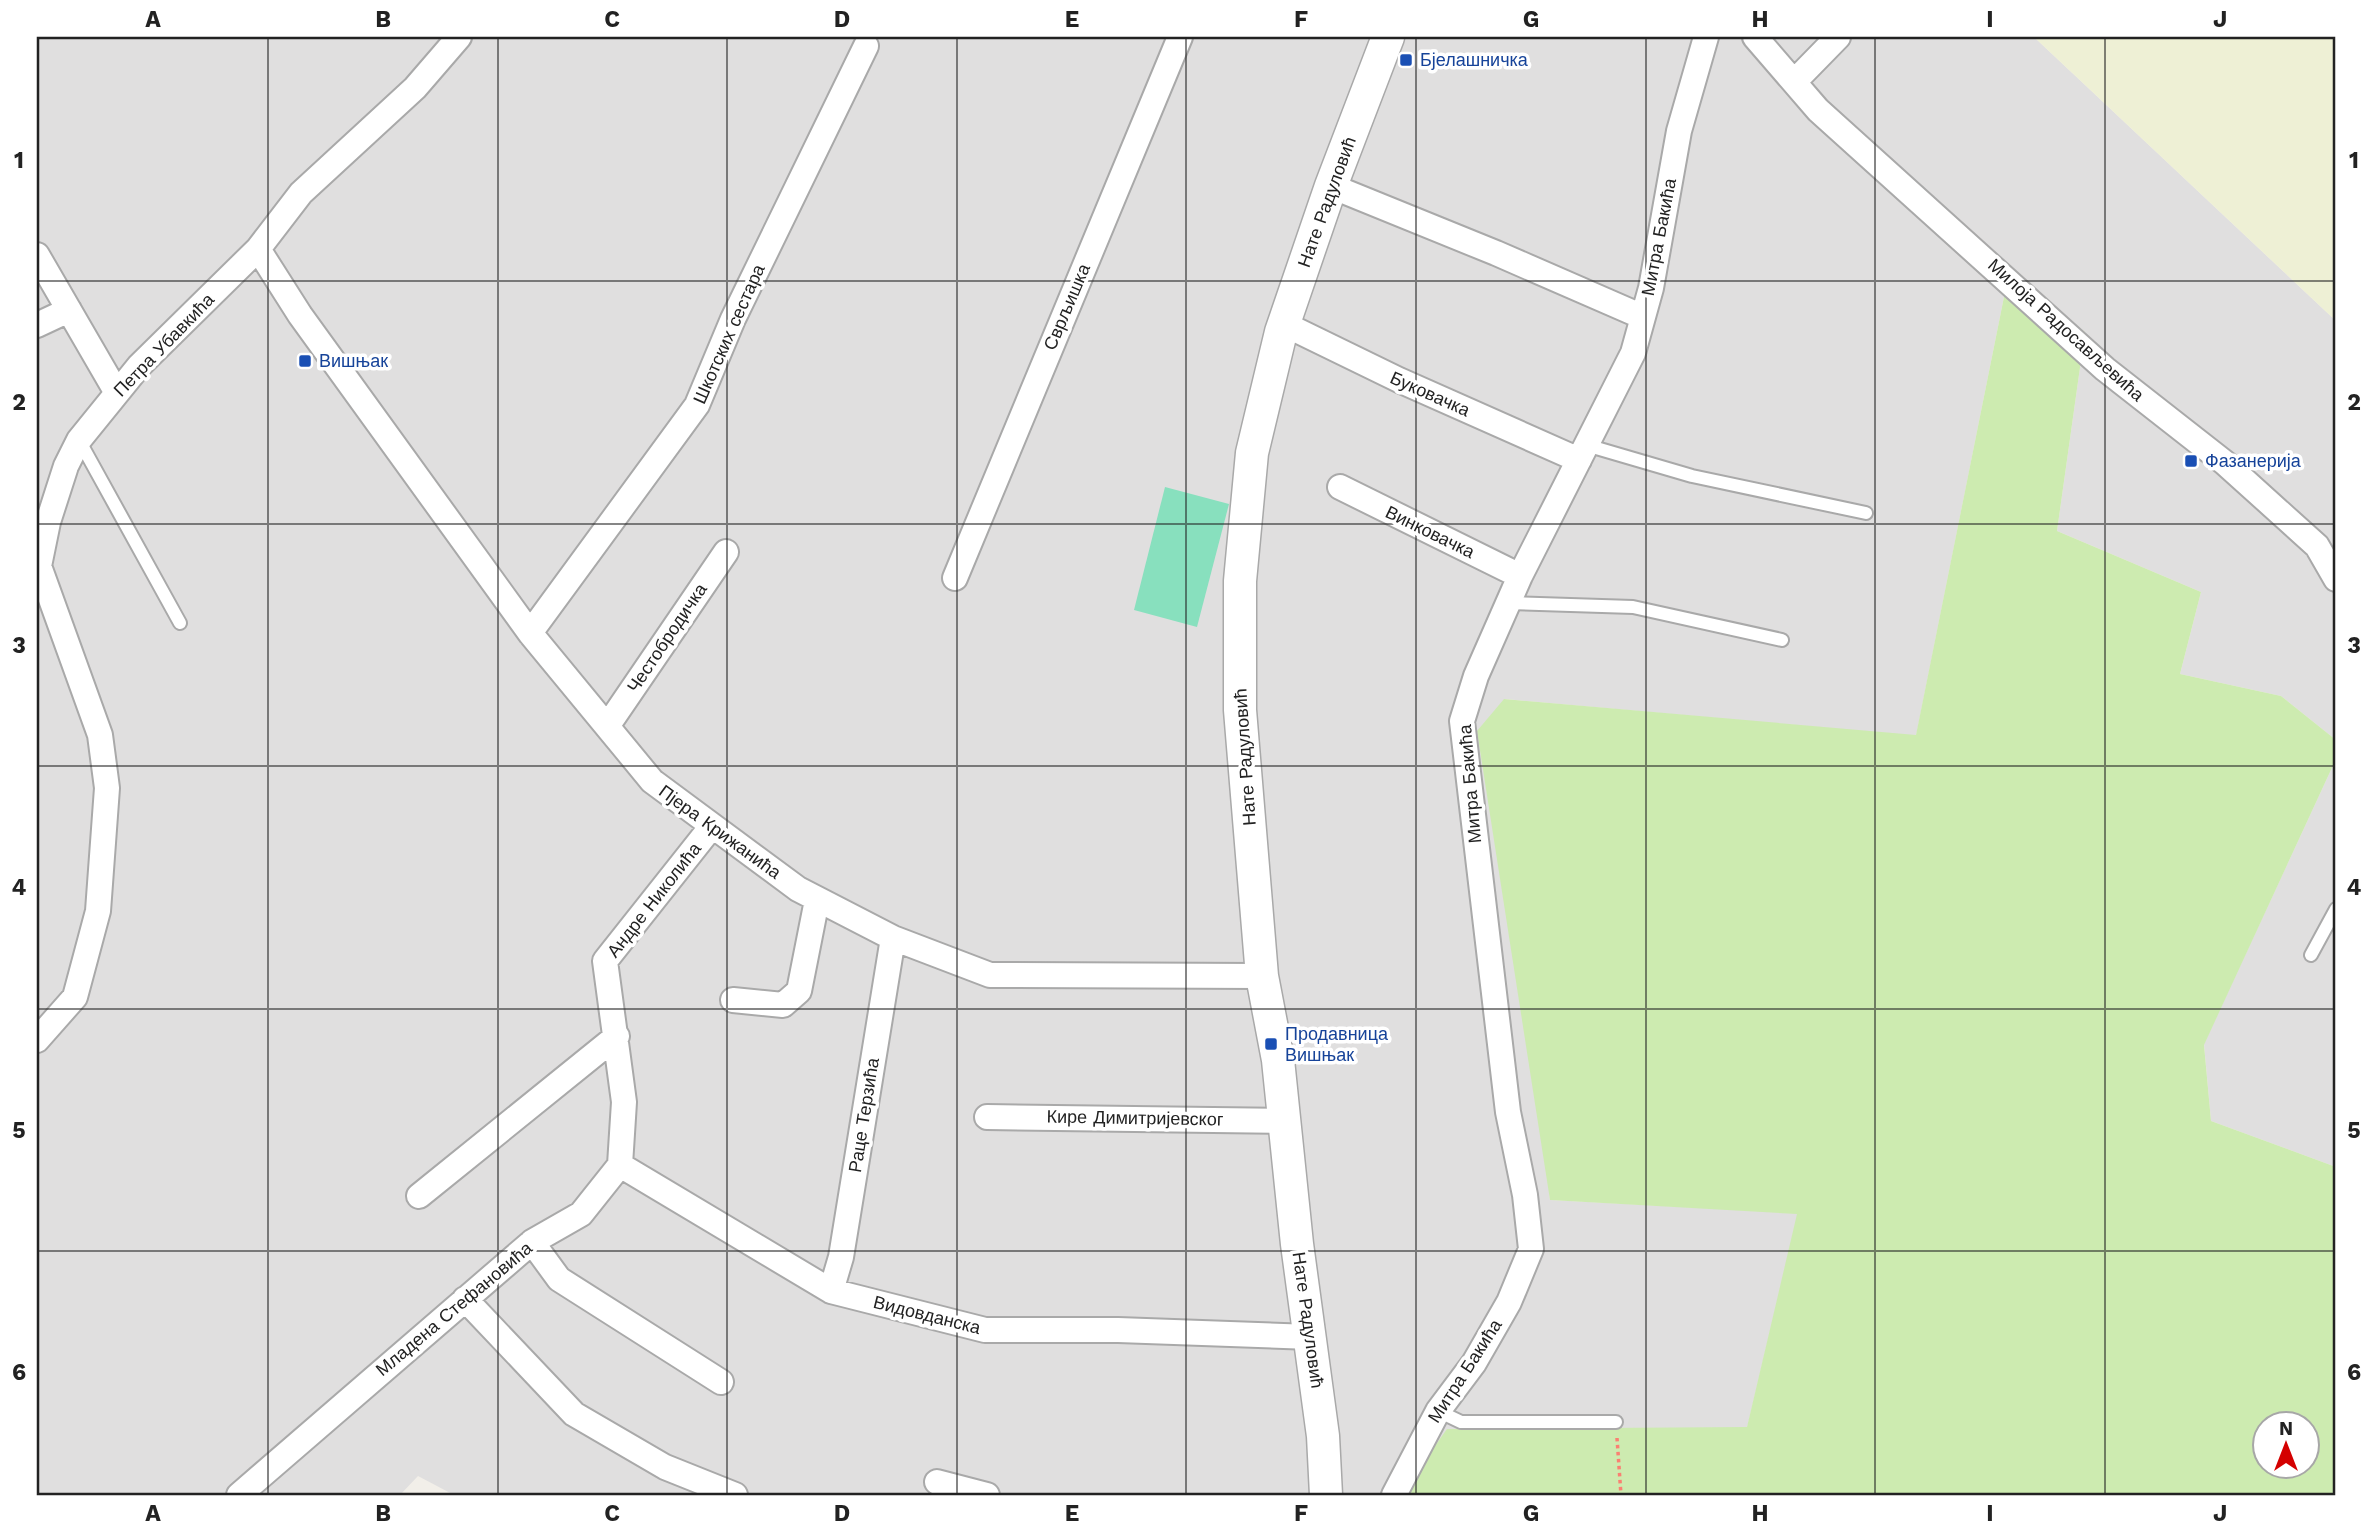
<svg xmlns="http://www.w3.org/2000/svg" width="2373" height="1532" font-family="'Work Sans',sans-serif">
<rect width="100%" height="100%" fill="#f2efe9"/>
<path fill="#e0dfdf" d="M37 37H2034L2336 321V740L2281 696 2180 674 2201 592 2057 531 2085 332 2008 277 1916 736 1505 699 1550 1200 1798 1213 1747 1428 1448 1429 1400 1495H454L418 1476 400 1495H37Z
M2336 759V1167L2211 1121 2204 1044Z"/>
<path fill="#eef0d5" d="M2034 37H2336V321Z"/>
<path fill="#cdebb0" fill-rule="evenodd" d="M2008 277 2085 332 2057 531 2201 592 2180 674 2281 696 2336 740V759L2204 1045 2211 1121 2336 1167V1495H1400L1447 1429 1747 1427 1797 1214 1550 1200 1477 731 1504 699 1916 735ZM2264 1424H2306V1466H2264Z"/>
<path fill="#88e0be" d="M1165 487 1229 504 1197 627 1134 610Z"/>
<g fill="none" stroke-linecap="round" stroke-linejoin="round">
<g stroke="#a9a9a9" stroke-width="16">
<path id="service" d="M79 440 180 623
M1586 445 1692 476 1866 513
M1508 603 1633 607 1782 640
M2311 955 2336 909
M1438 1411 1461 1422H1616"/>
</g>
<g stroke="#a9a9a9" stroke-width="28">
<path id="minor" d="M1755 37 1818 110 2105 369 2225 463 2317 546 2336 579
M1794 82 1838 37
M1331 186 1496 253 1643 317
M258 249 300 315 530 633 652 781 798 889 893 938 990 975 1262 976
M37 255 117 393
M1284 324 1399 380 1579 460
M37 325 69 310
M1340 487 1520 576
M955 578 1180 37
M530 633 697 405 733 319 866 46
M608 725 726 552
M733 1000 783 1005 799 991 817 900
M37 1040 75 997 98 911 107 788 100 735 39 566 48 522 66 466 79 440 139 366 258 249 301 193 415 88 459 37
M987 1117 1284 1121
M620 1165 831 1291 985 1330H1118L1311 1337
M419 1196 617 1036
M532 1242 559 1279 721 1382
M831 1291 841 1257 893 938
M465 1299 574 1414 665 1467 735 1495
M937 1482 987 1495
M239 1495 532 1242 581 1214 620 1165 624 1102 605 961 712 826
M1394 1495 1438 1411 1474 1363 1509 1302 1531 1249 1525 1195 1508 1112 1462 721 1476 676 1520 576 1633 353 1651 288 1679 131 1706 37"/>
</g>
<g stroke="#a9a9a9" stroke-width="35">
<path id="tertiary" d="M1326 1495 1323 1436 1297 1244 1278 1060 1262 976 1240 710V581L1252 453 1281 332 1331 186 1388 37"/>
</g>
<path stroke="#fa8072" stroke-width="3.5" stroke-dasharray="3.5 3.5" stroke-linecap="butt" d="M1617 1438 1621 1495"/>
<use href="#service" stroke="#fff" stroke-width="12"/>
<use href="#minor" stroke="#fff" stroke-width="24"/>
<use href="#tertiary" stroke="#fff" stroke-width="32"/>
</g>
<path fill="none" stroke="#222" stroke-width="2" stroke-opacity="0.55" d="M268 37V1495M498 37V1495M727 37V1495M957 37V1495M1186 37V1495M1416 37V1495M1646 37V1495M1875 37V1495M2105 37V1495M37 281H2336M37 524H2336M37 766H2336M37 1009H2336M37 1251H2336"/>
<g fill="#1a4fb4" stroke="#fff" stroke-width="2.5">
<rect x="1399" y="53" width="14" height="14" rx="3.5"/>
<rect x="298" y="354" width="14" height="14" rx="3.5"/>
<rect x="2184" y="454" width="14" height="14" rx="3.5"/>
<rect x="1264" y="1037" width="14" height="14" rx="3.5"/>
</g>
<g text-anchor="middle" stroke-width="7" stroke-linejoin="round" paint-order="stroke">
<g font-size="18" fill="#164399" stroke="#fff" text-anchor="start">
<text x="1420" y="66">Бјелашничка</text>
<text x="319" y="367">Вишњак</text>
<text x="2205" y="467">Фазанерија</text>
<text x="1285" y="1040">Продавница<tspan x="1285" dy="21">Вишњак</tspan></text>
</g>
<g font-size="18" fill="#222" stroke="#fff">
<text transform="translate(1327 202) rotate(-70)" y="6">Нате Радуловић</text>
<text transform="translate(1659 237) rotate(-79)" y="6">Митра Бакића</text>
<text transform="translate(1067 307) rotate(-67)" y="6">Сврљишка</text>
<text transform="translate(2066 330) rotate(42)" y="6">Милоја Радосављевића</text>
<text transform="translate(729 334) rotate(-66)" y="6">Шкотских сестара</text>
<text transform="translate(164 345) rotate(-46)" y="6">Петра Убавкића</text>
<text transform="translate(1430 394) rotate(24)" y="6">Буковачка</text>
<text transform="translate(1430 532) rotate(26)" y="6">Винковачка</text>
<text transform="translate(667 638) rotate(-56)" y="6">Честобродичка</text>
<text transform="translate(1245 757) rotate(-94)" y="6">Нате Радуловић</text>
<text transform="translate(1470 784) rotate(-95)" y="6">Митра Бакића</text>
<text transform="translate(720 832) rotate(36)" y="6">Пјера Крижанића</text>
<text transform="translate(654 900) rotate(-52)" y="6">Андре Николића</text>
<text transform="translate(864 1115) rotate(-81)" y="6">Раце Терзића</text>
<text transform="translate(1135 1118) rotate(1)" y="6">Кире Димитријевског</text>
<text transform="translate(454 1309) rotate(-40)" y="6">Младена Стефановића</text>
<text transform="translate(927 1315) rotate(14)" y="6">Видовданска</text>
<text transform="translate(1308 1320) rotate(82)" y="6">Нате Радуловић</text>
<text transform="translate(1465 1371) rotate(-57)" y="6">Митра Бакића</text>
</g>
</g>
<rect width="2373" height="1532" fill="none" stroke="#ffffff" stroke-width="77"/>
<g transform="translate(2286 1445)"><circle r="33" fill="#ffffff" stroke="#a7a7a7" stroke-width="2"/>
<path d="M0-5L12 26L0 18L-12 26Z" fill="#d40000"/>
<text y="-10" font-size="19" font-weight="bold" text-anchor="middle" fill="#222222">N</text>
</g>
<rect x="38" y="38" width="2296" height="1456" fill="none" stroke="#222" stroke-width="2.5"/>
<g font-size="23" text-anchor="middle" font-weight="bold" fill="#222">
<text x="153" y="27">A</text>
<text x="383" y="27">B</text>
<text x="612" y="27">C</text>
<text x="842" y="27">D</text>
<text x="1072" y="27">E</text>
<text x="1301" y="27">F</text>
<text x="1531" y="27">G</text>
<text x="1760" y="27">H</text>
<text x="1990" y="27">I</text>
<text x="2220" y="27">J</text>
<text x="19" y="168">1</text>
<text x="2354" y="168">1</text>
<text x="19" y="410">2</text>
<text x="2354" y="410">2</text>
<text x="19" y="653">3</text>
<text x="2354" y="653">3</text>
<text x="19" y="895">4</text>
<text x="2354" y="895">4</text>
<text x="19" y="1138">5</text>
<text x="2354" y="1138">5</text>
<text x="19" y="1380">6</text>
<text x="2354" y="1380">6</text>
<text x="153" y="1521">A</text>
<text x="383" y="1521">B</text>
<text x="612" y="1521">C</text>
<text x="842" y="1521">D</text>
<text x="1072" y="1521">E</text>
<text x="1301" y="1521">F</text>
<text x="1531" y="1521">G</text>
<text x="1760" y="1521">H</text>
<text x="1990" y="1521">I</text>
<text x="2220" y="1521">J</text>
</g>
</svg>
